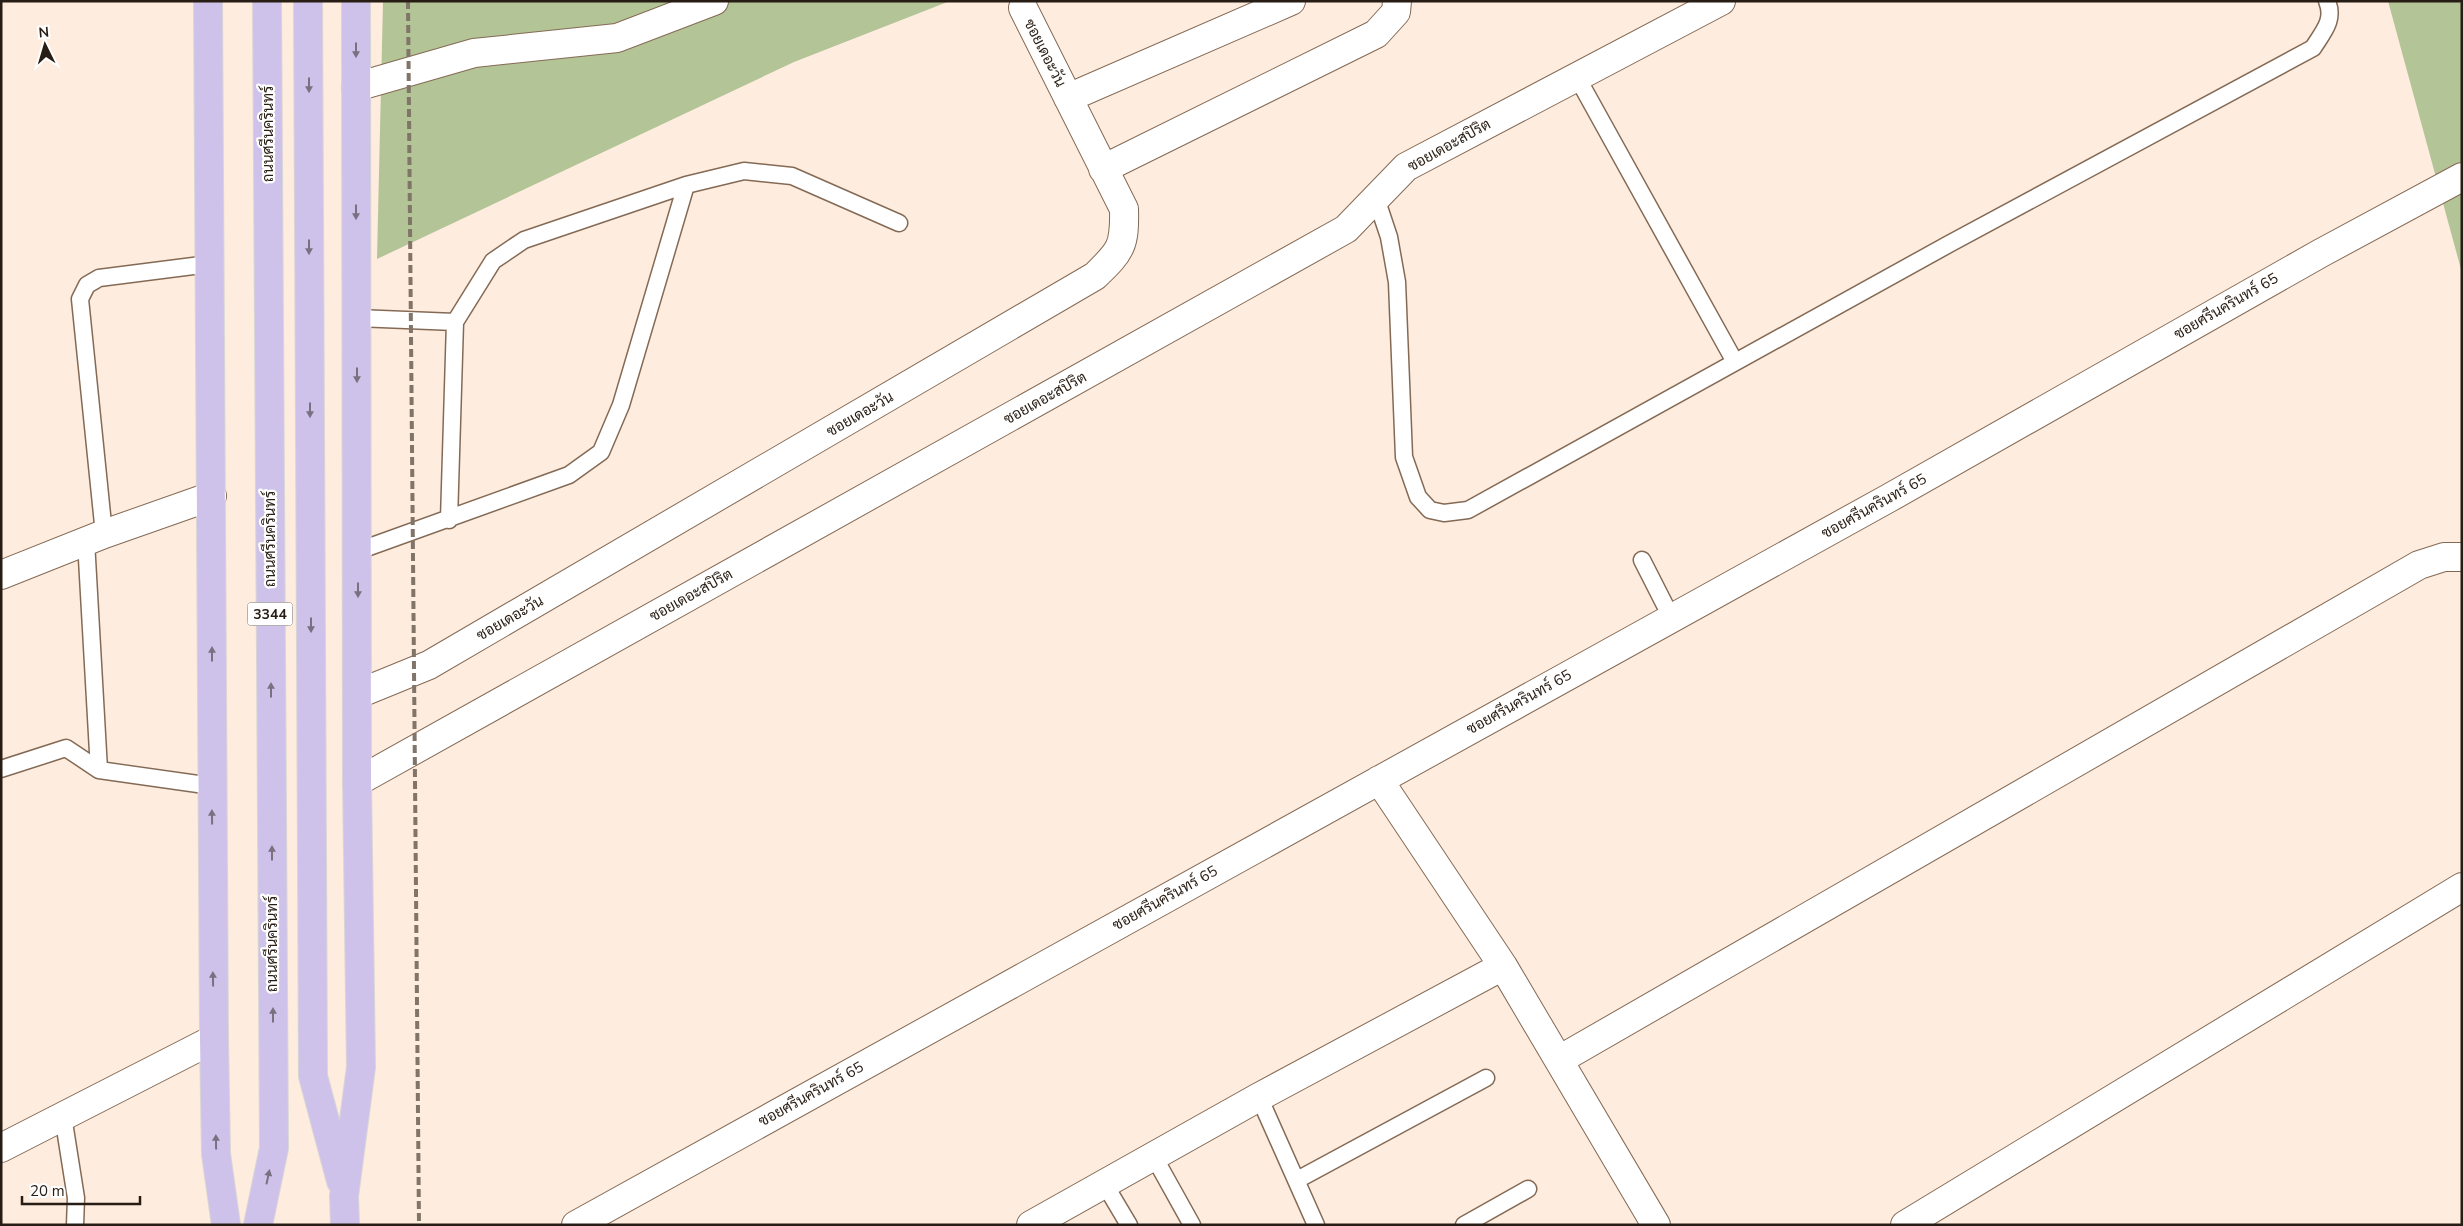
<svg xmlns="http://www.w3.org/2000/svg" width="2463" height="1226" font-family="'Nunito Sans',Sarabun,sans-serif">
<rect width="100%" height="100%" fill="#feecde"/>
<path fill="#b3c497" d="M383 1H950L794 62 377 259Z
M2388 1H2462V273Z"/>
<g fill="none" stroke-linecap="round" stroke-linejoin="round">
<g stroke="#846a55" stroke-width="19">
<path id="lane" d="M1577 77 1735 362
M1376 198 1389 237 1397 282 1404 457 1418 497 1430 510 1444 513 1468 510 1949 244 2313 48C2323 32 2335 20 2327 1
M357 318 455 322 493 261 524 240 686 185
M449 520 455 322
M104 534 80 299 87 285 99 278 209 264
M86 541 99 770
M358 551 569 475 601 452 621 405 686 185 744 171 792 176 899 223
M1642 560 1671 617
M1 769 66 748 99 770 212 786
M1259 1097 1316 1225
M63 1116 76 1198 75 1225
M1153 1155 1192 1225
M1297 1180 1486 1078
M1104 1183 1129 1225
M1464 1225 1528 1189"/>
</g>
<g stroke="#846a55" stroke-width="30">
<path id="street" d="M356 87 474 53 617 38 714 1
M1068 98 1291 1
M1103 169 1376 34 1396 12 1397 1
M1 575 104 534 212 496
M358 694 429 665 1095 276C1121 251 1125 246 1124 209L1023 8
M1379 780 1503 966 1656 1225
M357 782 1346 229 1406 167 1721 1
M1559 1060 2419 565 2444 557H2462
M1 1148 214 1039
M576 1225 1889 498 2321 253 2462 177
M1031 1225 1259 1097 1503 966
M1905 1225 2462 887"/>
</g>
<g stroke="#d8d6d5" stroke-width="30">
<path id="primary" d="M208 1 214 1039 216 1154 226 1225
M308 1 313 1076 341 1181
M258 1225 274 1148 267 1
M345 1225 344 1196 361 1067 357 782 356 1"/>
</g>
<use href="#lane" stroke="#fff" stroke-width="16"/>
<use href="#street" stroke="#fff" stroke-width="28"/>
<use href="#primary" stroke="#cec2eb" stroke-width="28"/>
<path stroke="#817468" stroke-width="4" stroke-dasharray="8 4" stroke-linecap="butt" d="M408 1 419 1225"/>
</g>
<defs><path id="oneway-solid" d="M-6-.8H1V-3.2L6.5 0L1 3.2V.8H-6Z" transform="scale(1.25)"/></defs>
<g fill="#7b7080">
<use href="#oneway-solid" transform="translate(356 50) rotate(90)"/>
<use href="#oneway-solid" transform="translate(309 85) rotate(90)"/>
<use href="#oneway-solid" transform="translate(356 212) rotate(90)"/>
<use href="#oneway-solid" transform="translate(309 247) rotate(90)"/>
<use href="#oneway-solid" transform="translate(357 375) rotate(90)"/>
<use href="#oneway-solid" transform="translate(310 410) rotate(90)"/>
<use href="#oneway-solid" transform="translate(358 590) rotate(90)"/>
<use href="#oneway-solid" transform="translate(311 625) rotate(90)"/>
<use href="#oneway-solid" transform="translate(212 654) rotate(-90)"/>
<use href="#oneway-solid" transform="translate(271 690) rotate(-90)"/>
<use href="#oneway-solid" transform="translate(212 817) rotate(-91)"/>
<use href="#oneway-solid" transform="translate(272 853) rotate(-90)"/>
<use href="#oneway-solid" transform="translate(213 979) rotate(-91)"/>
<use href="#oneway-solid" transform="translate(273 1015) rotate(-90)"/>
<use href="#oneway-solid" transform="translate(216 1142) rotate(-91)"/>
<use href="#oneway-solid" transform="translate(268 1177) rotate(-78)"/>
</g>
<g text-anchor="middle" stroke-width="4.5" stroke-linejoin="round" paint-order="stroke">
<rect fill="#fff" stroke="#68615a" stroke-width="1" x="247.5" y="602.5" width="45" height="23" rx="4"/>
<g font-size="14" font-weight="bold" fill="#281d14">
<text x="270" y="619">3344</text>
</g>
<g font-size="15" fill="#281d14" stroke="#fff">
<text transform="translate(1045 53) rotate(63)" y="5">ซอยเดอะวัน</text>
<text transform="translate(268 134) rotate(-90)" y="5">ถนนศรีนครินทร์</text>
<text transform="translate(1449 145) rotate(-29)" y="5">ซอยเดอะสปิริต</text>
<text transform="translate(2226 306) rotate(-30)" y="5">ซอยศรีนครินทร์ 65</text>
<text transform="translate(1045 398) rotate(-29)" y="5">ซอยเดอะสปิริต</text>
<text transform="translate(860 414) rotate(-30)" y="5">ซอยเดอะวัน</text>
<text transform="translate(1874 506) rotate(-29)" y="5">ซอยศรีนครินทร์ 65</text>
<text transform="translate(270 539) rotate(-90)" y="5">ถนนศรีนครินทร์</text>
<text transform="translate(691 595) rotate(-29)" y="5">ซอยเดอะสปิริต</text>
<text transform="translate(510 618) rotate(-30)" y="5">ซอยเดอะวัน</text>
<text transform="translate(1519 702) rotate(-29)" y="5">ซอยศรีนครินทร์ 65</text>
<text transform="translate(1165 898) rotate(-29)" y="5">ซอยศรีนครินทร์ 65</text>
<text transform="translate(272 944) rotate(-90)" y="5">ถนนศรีนครินทร์</text>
<text transform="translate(811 1094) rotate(-29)" y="5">ซอยศรีนครินทร์ 65</text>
</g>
</g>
<rect width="2463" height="1226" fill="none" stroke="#281d14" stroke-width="5"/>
<g transform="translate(45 45) rotate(355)" stroke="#ffffff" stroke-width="4" paint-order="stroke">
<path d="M0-4L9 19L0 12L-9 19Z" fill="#281d14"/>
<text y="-8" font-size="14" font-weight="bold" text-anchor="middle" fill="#281d14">N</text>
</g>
<path d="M22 1196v8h118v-8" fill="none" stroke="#281d14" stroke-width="2.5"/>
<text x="30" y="1196" font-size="15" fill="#281d14" stroke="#ffffff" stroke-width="4" paint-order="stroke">20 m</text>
</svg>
